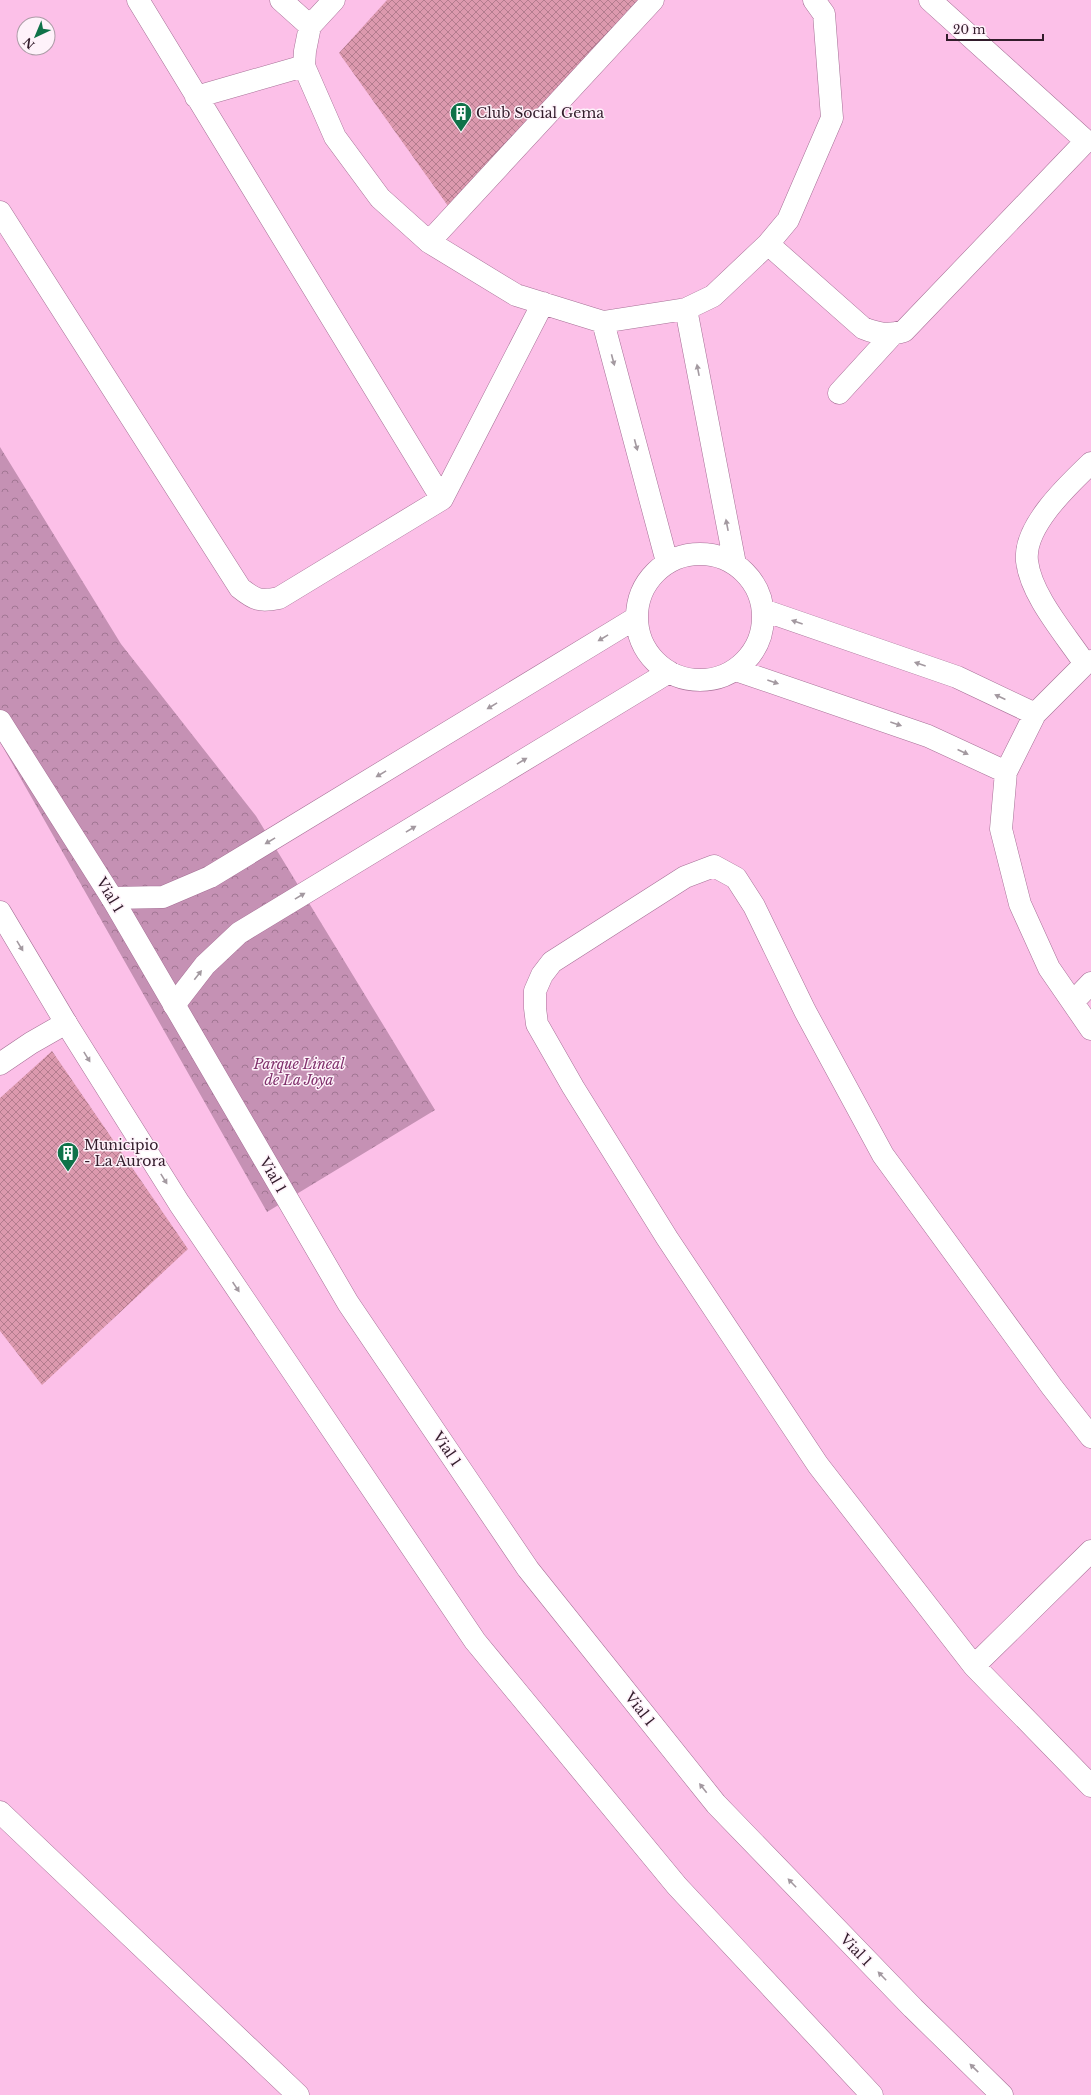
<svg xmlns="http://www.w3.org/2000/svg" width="1091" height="2095" font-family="'Libre Baskerville',serif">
<defs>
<pattern id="forest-crowns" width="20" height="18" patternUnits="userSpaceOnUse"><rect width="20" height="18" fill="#c591b4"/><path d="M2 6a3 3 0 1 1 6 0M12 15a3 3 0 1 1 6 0" fill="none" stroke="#a17693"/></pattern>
<pattern id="building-cross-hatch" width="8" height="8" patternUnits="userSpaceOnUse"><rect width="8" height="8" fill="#dc99ae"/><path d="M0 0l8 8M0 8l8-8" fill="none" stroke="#b37c8e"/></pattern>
</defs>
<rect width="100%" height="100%" fill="#fcc0e8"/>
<path fill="url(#forest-crowns)" d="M0 447 121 644 256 816 435 1110 267 1212 0 742Z"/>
<path fill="url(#building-cross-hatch)" d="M387 0H646L453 213 339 53Z
M52 1051 188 1249 42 1385 0 1331V1098Z"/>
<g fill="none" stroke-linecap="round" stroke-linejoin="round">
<g stroke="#a67096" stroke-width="23">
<path id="minor" d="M138 0 442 499
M281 0 310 26
M334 0 310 26 305 51 304 66 335 137 380 198 429 242 516 295 603 322 686 309 713 296 768 244 788 220 832 118 824 14 814 0
M196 97 304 66
M0 212 240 588C255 600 260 602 279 598L442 499 543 303
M429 242 653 0
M768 244 863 328C878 334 888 336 904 331L1086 141 930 0
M686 309 735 564
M603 322 667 562
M839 393 892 335
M637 617a63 63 0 1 1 126 0a63 63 0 1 1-126 0Z
M763 610 957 677 1035 714
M1091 661 1085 664 1035 714 1006 772 1001 829 1020 904 1049 968 1091 1029
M1085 664C1066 635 1031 596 1027 561 1023 527 1068 485 1091 463
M736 670 928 736 1006 772
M112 898 163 897 210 877 636 618
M1073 1002 1091 983
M174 1005 205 965 239 933 669 672
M0 1064 31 1043 66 1023
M1091 1437 1052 1387 883 1155 805 1011 754 906 736 878 714 866 685 877 552 962 542 975 535 991V1008L537 1024 573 1087 667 1238 818 1465 974 1666 1091 1786
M974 1666 1091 1551
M0 1812 298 2095"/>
</g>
<g stroke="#a67096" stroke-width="23">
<path id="tertiary" d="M0 721 112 898 348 1303 528 1569 716 1804 913 2008 1002 2095
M0 912 66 1023 179 1203 475 1641 677 1886 872 2095"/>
</g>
<use href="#minor" stroke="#fff" stroke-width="22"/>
<use href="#tertiary" stroke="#fff" stroke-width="22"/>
</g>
<defs><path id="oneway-solid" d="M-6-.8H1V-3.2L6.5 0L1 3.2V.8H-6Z"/></defs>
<g fill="#a399a0">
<use href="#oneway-solid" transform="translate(613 360) rotate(75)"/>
<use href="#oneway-solid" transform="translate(698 370) rotate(-101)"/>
<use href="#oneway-solid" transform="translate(636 445) rotate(75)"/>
<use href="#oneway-solid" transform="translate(727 525) rotate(-101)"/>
<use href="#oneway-solid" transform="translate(797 622) rotate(-161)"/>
<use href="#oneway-solid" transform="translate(603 638) rotate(149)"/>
<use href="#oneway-solid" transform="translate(920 664) rotate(-161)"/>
<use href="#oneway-solid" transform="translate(773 682) rotate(19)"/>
<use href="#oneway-solid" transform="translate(1000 697) rotate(-155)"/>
<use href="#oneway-solid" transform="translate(492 706) rotate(149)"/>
<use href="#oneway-solid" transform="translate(896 724) rotate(19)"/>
<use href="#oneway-solid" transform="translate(963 752) rotate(25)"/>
<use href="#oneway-solid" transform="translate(522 761) rotate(-31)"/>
<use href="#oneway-solid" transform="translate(381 774) rotate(149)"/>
<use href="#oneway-solid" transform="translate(411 829) rotate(-31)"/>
<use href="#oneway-solid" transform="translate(270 841) rotate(149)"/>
<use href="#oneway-solid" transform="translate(300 896) rotate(-31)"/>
<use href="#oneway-solid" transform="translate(20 946) rotate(59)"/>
<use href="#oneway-solid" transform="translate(198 975) rotate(-52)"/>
<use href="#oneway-solid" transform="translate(87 1057) rotate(58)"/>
<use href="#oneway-solid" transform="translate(164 1179) rotate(58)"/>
<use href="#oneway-solid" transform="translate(236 1287) rotate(56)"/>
<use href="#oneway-solid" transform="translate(703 1788) rotate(-128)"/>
<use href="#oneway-solid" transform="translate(792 1883) rotate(-134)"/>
<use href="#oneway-solid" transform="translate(882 1976) rotate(-134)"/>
<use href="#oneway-solid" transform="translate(974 2068) rotate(-136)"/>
</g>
<defs>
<g id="building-pin" transform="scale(1.15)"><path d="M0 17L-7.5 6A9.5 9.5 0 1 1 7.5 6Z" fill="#0f7249" stroke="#fef2fa"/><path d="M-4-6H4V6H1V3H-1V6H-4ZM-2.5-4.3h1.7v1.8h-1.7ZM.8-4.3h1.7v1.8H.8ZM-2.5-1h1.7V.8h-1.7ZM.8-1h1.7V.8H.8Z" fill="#fff"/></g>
</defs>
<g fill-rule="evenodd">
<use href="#building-pin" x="461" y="113"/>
<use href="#building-pin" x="68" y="1153"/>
</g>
<g text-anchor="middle" stroke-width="3" stroke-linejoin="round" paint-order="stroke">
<g font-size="14" fill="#321c2b" stroke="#fef2fa" text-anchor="start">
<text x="476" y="118">Club Social Gema</text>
<text x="84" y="1150">Municipio<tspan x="84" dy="16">- La Aurora</tspan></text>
</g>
<g font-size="14" fill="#321c2b" stroke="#fef2fa">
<text transform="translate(110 895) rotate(59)" y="5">Vial 1</text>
<text transform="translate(273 1175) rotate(60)" y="5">Vial 1</text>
<text transform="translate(447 1449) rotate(56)" y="5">Vial 1</text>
<text transform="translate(640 1709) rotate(52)" y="5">Vial 1</text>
<text transform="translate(856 1950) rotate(46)" y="5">Vial 1</text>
</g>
<g font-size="14" font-style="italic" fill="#80316c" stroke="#fef2fa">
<text x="299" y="1069">Parque Lineal<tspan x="299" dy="16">de La Joya</tspan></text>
</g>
</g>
<g transform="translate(36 36) rotate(224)"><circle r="19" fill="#fef2fa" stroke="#ac9ca7"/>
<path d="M0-3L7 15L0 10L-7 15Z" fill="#0f7249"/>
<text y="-6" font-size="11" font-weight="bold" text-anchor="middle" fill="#321c2b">N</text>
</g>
<path d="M947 34v6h96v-6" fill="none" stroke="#321c2b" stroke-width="2"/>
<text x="953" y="34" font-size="12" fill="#321c2b" stroke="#fef2fa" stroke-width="3" paint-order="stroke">20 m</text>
</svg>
